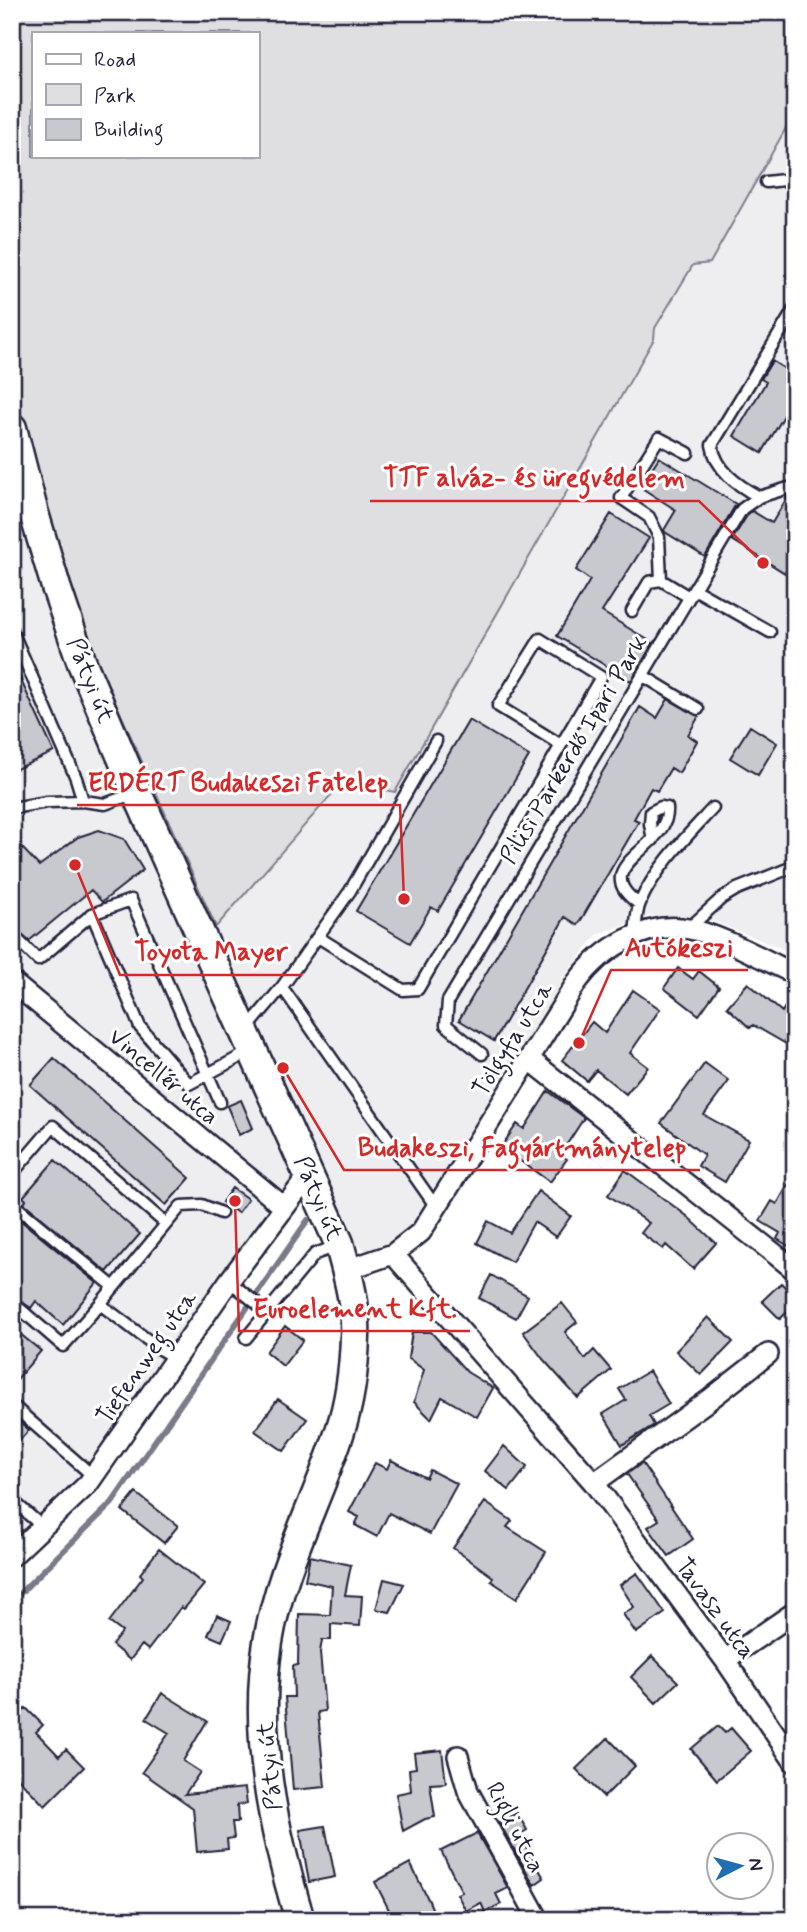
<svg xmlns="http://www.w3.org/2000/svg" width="807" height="1932" font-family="Mynerve,sans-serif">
<rect width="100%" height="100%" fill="#fff"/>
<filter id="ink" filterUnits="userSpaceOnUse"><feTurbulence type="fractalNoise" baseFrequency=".0143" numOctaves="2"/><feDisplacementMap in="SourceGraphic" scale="14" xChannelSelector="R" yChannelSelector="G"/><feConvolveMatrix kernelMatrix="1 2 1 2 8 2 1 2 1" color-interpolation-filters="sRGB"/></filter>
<g filter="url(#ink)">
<path fill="#eeeef1" d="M795 112V954L713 921 699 918 648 916 597 935 568 972 410 1231 388 1247 373 1251 366 1250 355 1243 323 1170 114 1466 12 1571V522L49 514 93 652 216 926 344 779 654 339 655 329 693 265Z"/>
<path fill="#dfdfe2" stroke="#80808e" stroke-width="2" fill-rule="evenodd" d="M12 12H795V112L710 263 693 265 655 328 654 339 395 792 344 780 216 927 93 652 49 514 12 522ZM33 33H257V156H33Z"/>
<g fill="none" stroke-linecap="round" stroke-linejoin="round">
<path stroke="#7a7a88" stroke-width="6" d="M12 1601 112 1503 308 1220"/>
</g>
<path fill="#c8c8cf" stroke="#22223b" stroke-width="2" d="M772 361 795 375V397L762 453 734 436 766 382 761 379Z
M659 457 736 504 705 557 665 532 664 530 676 510 640 487Z
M795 494V557L785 573 732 540 748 514 752 511 772 523 788 496Z
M611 514 649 538 602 612 653 643 631 681 557 636 590 580 576 570Z
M12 661 54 752 12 771Z
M668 699 699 716 688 735 697 741 679 773 671 768 657 791 651 788 634 819 639 821 578 925 565 917 494 1041 459 1020 640 707 657 718Z
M469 720 529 756 438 911 431 907 410 943 356 911Z
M750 726 777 743 758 775 730 758Z
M99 830 124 839 143 870 102 902 91 890 29 941 12 927V837L39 866 78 837Z
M678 968 693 979 699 971 719 987 699 1015 664 988Z
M748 983 782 1012 795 990V1049L753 1025 750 1028 727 1007Z
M633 990 660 1009 630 1053 648 1067 626 1094 596 1070 587 1081 562 1060 592 1022 605 1033Z
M54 1058 190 1178 166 1205 30 1085Z
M705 1063 729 1081 704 1115 749 1140 725 1182 698 1166 704 1155 661 1123Z
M548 1091 584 1118 560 1155 567 1159 550 1182 501 1147 517 1124 524 1129Z
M241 1100 253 1128 239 1135 227 1106Z
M55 1160 140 1234 107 1272 24 1203 26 1200 23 1197Z
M625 1170 687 1216 716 1243 693 1269 666 1245 663 1249 641 1233 649 1223 608 1195Z
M795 1173V1250L777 1239 780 1233 760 1221 772 1201 777 1204Z
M232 1188 248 1199 238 1213 222 1202Z
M538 1191 571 1216 556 1237 534 1222 512 1262 477 1243 488 1221 510 1233Z
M14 1215 97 1283 63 1325 36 1301 31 1308 12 1295V1217Z
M491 1275 528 1296 516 1318 479 1298Z
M781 1283 795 1297V1304L780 1319 762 1301Z
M562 1303 577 1322 565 1332 585 1359 594 1350 611 1370 578 1398 543 1359 523 1332Z
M12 1312 21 1320 14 1329 41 1351 12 1385Z
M708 1317 733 1342 701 1375 676 1351Z
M285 1326 303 1340 283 1366 266 1352Z
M412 1332H431L467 1372 493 1388 477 1417 442 1397 431 1419 414 1402 424 1370 408 1358Z
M649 1371 669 1404 649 1416 654 1425 622 1445 603 1414 626 1400 619 1389Z
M278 1399 307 1419 284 1451 255 1431Z
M12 1415 29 1430 12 1449Z
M504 1446 527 1467 509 1490 485 1471Z
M391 1460 426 1478 430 1470 457 1484 430 1534 389 1513 377 1537 355 1525 359 1517 349 1512 375 1463 387 1469Z
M642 1463 693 1539 669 1556 648 1527 659 1520 627 1474Z
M136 1493 178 1526 164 1543 122 1510Z
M485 1502 512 1521 507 1527 546 1552 517 1598 491 1581 493 1577 453 1548Z
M159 1549 204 1585 184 1609 181 1607 148 1650 142 1645 130 1660 112 1645 122 1632 109 1622 143 1577 140 1574Z
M310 1556 351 1565 345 1595 362 1596 360 1626 331 1624V1640H322L320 1652 325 1711 318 1712 325 1787 293 1790 285 1697H294L293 1666 298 1665 299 1614 330 1615 332 1586 305 1580Z
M637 1573 665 1613 636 1633 623 1614 634 1607 620 1585Z
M384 1579 404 1584 390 1612 376 1609Z
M217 1615 231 1621 222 1641 208 1635Z
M652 1656 678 1682 656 1703 631 1677Z
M162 1693 207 1721 183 1761 200 1772 185 1794 245 1788 247 1804 237 1805 238 1822H232L234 1838 227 1839 228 1849 197 1852 193 1808 142 1772 169 1733 146 1719Z
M26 1708 43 1725 36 1732 59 1756 66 1749 84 1767 45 1806 12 1772V1723Z
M718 1726 725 1733 731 1728 751 1751 717 1780 691 1749Z
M608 1738 635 1766 604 1797 576 1769Z
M442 1750 446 1783 430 1784 435 1817 425 1819 403 1831 396 1794 411 1791 409 1769 416 1768 414 1753Z
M517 1813 527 1830 519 1835 544 1878 534 1885 499 1822Z
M325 1826 335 1877 309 1882 300 1830Z
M477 1833 508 1888 496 1894 501 1904 485 1912 481 1903 466 1911 457 1894 462 1892 441 1851Z
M410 1863 429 1901 437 1920H394L375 1882Z"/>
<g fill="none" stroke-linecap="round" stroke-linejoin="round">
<g stroke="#22223b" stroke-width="15">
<path id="lane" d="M766 182 784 180 795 183
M688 453 659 438 621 498 649 517 659 537 661 580 689 597
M759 497C737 485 716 470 712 445L795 308
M694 589 770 632
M632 611 649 582 661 580
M12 631 76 778 83 801
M642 675 698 709
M12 808 47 802 83 801 105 804 135 793
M639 904C584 865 671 849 667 808L661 807 651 812 650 824 653 840
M92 914 140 1027 189 1084 249 1052
M689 928 722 898 737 889 795 866
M12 934 38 960 92 914 131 900 220 1102
M635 936C636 925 636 912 640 903 654 869 688 835 713 808
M318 937 403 990 418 989 601 677 540 639 498 706 561 745
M282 987 436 1207
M246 1030 282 987 350 891 436 741
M482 1054 446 1025 448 1001 742 509 759 497 795 486
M12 1174 53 1126 166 1224
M12 1203 114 1287
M229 1281 267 1312
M12 1302 63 1346 100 1304
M246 1338 315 1254 337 1246
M175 1358 161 1350 100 1304 181 1206 202 1205 221 1213
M12 1405 93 1476
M12 1500 44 1528"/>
</g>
<g stroke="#22223b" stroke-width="24">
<path id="street" d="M12 982 284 1207
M529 1059 795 1270
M393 1254 594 1483 725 1660 795 1763
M346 1270 393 1254 421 1232 577 982C602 948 645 921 689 929 719 934 766 961 795 974
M594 1483 709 1400 768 1354
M12 1556 88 1484 229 1281 309 1175
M725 1660 795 1612
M458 1756 468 1791 539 1920"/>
</g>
<g stroke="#22223b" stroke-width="33">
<path id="secondary" d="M12 428 33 510 56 587 82 663 137 793 339 1243C347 1272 357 1306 355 1337 354 1368 350 1401 340 1431 317 1502 280 1568 268 1642 253 1736 273 1830 300 1920"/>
</g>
<use href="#lane" stroke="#fff" stroke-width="10"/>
<use href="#street" stroke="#fff" stroke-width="19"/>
<use href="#secondary" stroke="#fff" stroke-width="28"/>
</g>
</g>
<g text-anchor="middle" stroke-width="6" stroke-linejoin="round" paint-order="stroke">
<g font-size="24" fill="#22223b" stroke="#fff">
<text transform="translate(91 680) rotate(68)" y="8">Pátyi út</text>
<text transform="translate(573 749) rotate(-59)" y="8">Pilisi Parkerdő Ipari Park</text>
<text transform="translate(512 1039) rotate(-58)" y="8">Tölgyfa utca</text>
<text transform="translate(164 1076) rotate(40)" y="8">Vincellér utca</text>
<text transform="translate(319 1198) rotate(67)" y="8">Pátyi út</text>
<text transform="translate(146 1357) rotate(-55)" y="8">Tiefenweg utca</text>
<text transform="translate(716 1608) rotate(54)" y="8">Tavasz utca</text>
<text transform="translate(269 1766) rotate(-96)" y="8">Pátyi út</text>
<text transform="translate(516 1827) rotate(62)" y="8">Rigli utca</text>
</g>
</g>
<path fill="none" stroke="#d62828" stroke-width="2.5" d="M763 563L699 501H370M404 899L400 805H77M579 1043L611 970H748M75 865L120 975H302M283 1068L344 1170H700M235 1201L239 1331H470"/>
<g fill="#d62828" stroke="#fff" stroke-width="2.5">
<circle cx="763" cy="563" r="7"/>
<circle cx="404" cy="899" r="7"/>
<circle cx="579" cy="1043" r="7"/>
<circle cx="75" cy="865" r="7"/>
<circle cx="283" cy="1068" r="7"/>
<circle cx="235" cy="1201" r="7"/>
</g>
<g font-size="26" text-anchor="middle" font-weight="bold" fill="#d62828" stroke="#fff" stroke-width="6" stroke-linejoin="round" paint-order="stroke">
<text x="534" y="486">TTF alváz- és üregvédelem</text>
<text x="238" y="791">ERDÉRT Budakeszi Fatelep</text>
<text x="679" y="956">Autókeszi</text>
<text x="211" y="960">Toyota Mayer</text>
<text x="522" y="1156">Budakeszi, Fagyártmánytelep</text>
<text x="355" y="1317">Euroelement Kft.</text>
</g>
<rect width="807" height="1932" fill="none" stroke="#fff" stroke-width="42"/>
<rect x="21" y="21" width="765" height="1890" fill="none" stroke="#22223b" stroke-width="2.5" filter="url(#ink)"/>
<rect x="32" y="32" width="228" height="126" fill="#ffffff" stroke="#a7a7b1" stroke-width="2"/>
<rect x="46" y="54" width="35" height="10" fill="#ffffff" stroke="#a7a7b1" stroke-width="2"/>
<text x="94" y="66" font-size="21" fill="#22223b">Road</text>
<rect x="46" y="84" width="35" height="21" fill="#dfdfe2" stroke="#a7a7b1" stroke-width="2"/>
<text x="94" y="102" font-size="21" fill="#22223b">Park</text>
<rect x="46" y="119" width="35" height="21" fill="#c8c8cf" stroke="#a7a7b1" stroke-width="2"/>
<text x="94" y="136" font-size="21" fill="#22223b">Building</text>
<g transform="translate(740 1866) rotate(84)"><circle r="33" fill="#ffffff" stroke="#a7a7b1" stroke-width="2"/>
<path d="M0-5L12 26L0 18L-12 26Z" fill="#1f6fb2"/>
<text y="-10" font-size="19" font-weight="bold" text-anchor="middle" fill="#22223b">N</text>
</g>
</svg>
